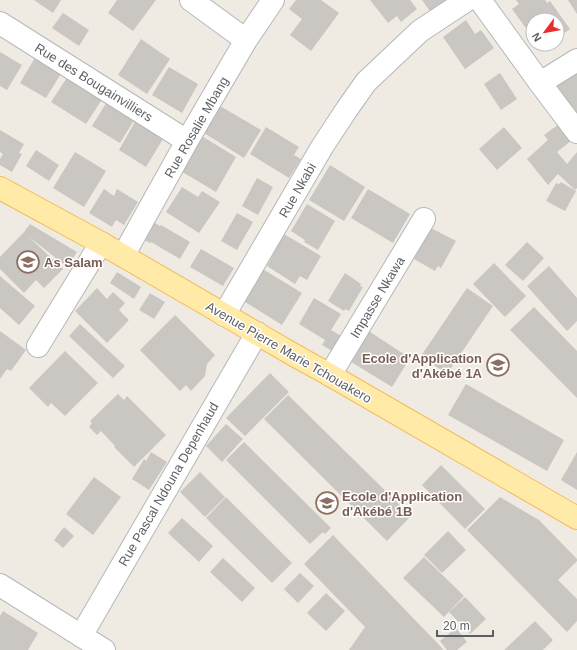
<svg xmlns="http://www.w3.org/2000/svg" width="577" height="650" font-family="Arial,sans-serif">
<rect width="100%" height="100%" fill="#efebe3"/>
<path fill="#cac6c1" d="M34 0H61L53 13Z
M117 0H156L133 31 108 13Z
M296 0H321L339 13 311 51 290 35 302 19 289 9Z
M370 0H410L417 9 401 22 397 16 388 23Z
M422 0H451L432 14Z
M516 0H545L547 3 550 1 570 29 557 38V20H533V38L512 9 519 4Z
M568 0H577V14Z
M63 13 89 30 79 46 52 28Z
M466 20 475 34 481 30 494 48 465 69 443 37Z
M141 39 170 59 147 94 118 75Z
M0 52 22 65 7 90 0 86Z
M36 56 62 72 46 98 20 83Z
M577 66V118L554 80Z
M169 67 198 84 182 113 152 95Z
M500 73 517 99 501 110 484 84Z
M68 76 103 98 86 124 51 102Z
M108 100 136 117 120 143 92 126Z
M220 106 261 130 244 158 204 133Z
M137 118 161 135 160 138 163 139 146 167 119 150Z
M559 124 571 141 557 152 567 164 577 152V188L575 190 558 174 548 185 527 159 548 140 544 135Z
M266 127 299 147 294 155 301 159 289 178 250 154Z
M504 127 522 148 497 170 479 149Z
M0 130 24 144 19 153 22 154 12 172 0 165V159L3 154 0 152Z
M200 135 236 157 216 192 179 170Z
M36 150 59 165 49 181 26 166Z
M75 152 106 171 84 207 53 188Z
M330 165 365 187 344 221 309 200Z
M257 178 273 187 258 215 242 206Z
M561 182 576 191 565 211 546 201 556 183 559 184Z
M182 187 198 197 202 191 220 202 199 233 166 212Z
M104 189 114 196 117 189 138 202 124 225 116 220 112 227 89 213Z
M368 189 410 214 393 243 351 218Z
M307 204 335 221 318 250 304 242 305 240 291 231Z
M237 213 253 222 237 250 221 241Z
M150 220 160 226 161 225 190 242 180 259 151 242 150 243 140 238Z
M30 224 77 252 67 267 28 236 63 269 44 288 36 280 24 293 0 269V257L24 232Z
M431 228 456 241 441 268 438 266 435 271 414 259Z
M284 234 321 256 307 280 300 276 295 284 267 266Z
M527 242 544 258 523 281 505 265Z
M201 249 234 268 223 286 190 267Z
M494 263 526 296 505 317 473 284Z
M549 266 577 298V321L567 331 527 286Z
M261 268 302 293 282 325 242 300Z
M117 272 141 287 134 299 110 283Z
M345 273 361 284 360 286 363 287 349 311 345 309 344 311 328 301Z
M0 276 35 306 19 325 0 308Z
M97 288 107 299 113 292 125 303 119 310 129 320 107 343 75 311Z
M467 288 493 306 447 374 421 356Z
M150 293 165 302 154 319 139 310Z
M314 298 341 314 331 330 343 337 334 352 322 345 325 340 299 324Z
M534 307 577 351V398L510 330Z
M175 315 215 355 207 364 205 376 191 391 186 385 180 391 140 350Z
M80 324 125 366 113 378 69 336Z
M367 330 410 358 392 387 348 360Z
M0 331 26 350 11 371 7 369 0 379Z
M65 351 98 383 65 416 51 403 48 407 29 388Z
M270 373 289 392 245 436 226 418Z
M466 384 564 440 547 471 448 415Z
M118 394 124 400 127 396 166 435 134 467 114 447 115 446 101 431 97 435 89 427 92 423 90 421Z
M288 395 411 516 387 541 264 419Z
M226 424 243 439 222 462 206 446Z
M244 442 331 528 325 534 323 532 310 544 226 460Z
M151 452 167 462 149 490 132 479 144 459 146 461Z
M577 452V490L561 480Z
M441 465 485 509 465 529 422 485Z
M200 472 225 497 205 517 180 492Z
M94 477 121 497 93 535 66 514Z
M226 497 292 563 272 583 206 518Z
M500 497 539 520 577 559V561L558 580 577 599V621L567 632 467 530Z
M182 518 213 546 199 562 168 533Z
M64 527 74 536 63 548 54 540Z
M448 531 466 550 442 573 424 555Z
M333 535 443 649 442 650H349L365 627 304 564Z
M424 557 464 596 444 617 403 578Z
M223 558 255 588 242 602 210 572Z
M300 573 314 586 298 603 284 589Z
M326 593 345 611 326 631 307 613Z
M465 597 486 619 470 634 449 612Z
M3 611 38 633 28 650H0V616Z
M535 621 553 640 543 650H504Z
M456 628 467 642 457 650H447L440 641Z"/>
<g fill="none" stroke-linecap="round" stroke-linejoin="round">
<g stroke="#b4b7bb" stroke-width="24">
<path id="minor" d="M191 0 246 40
M480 0 540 83 577 132
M0 23 187 141
M540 83 577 60
M123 256 187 141 246 40 273 0
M224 315 322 147 347 109 366 82 420 31 467 0
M38 346 101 243
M330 375 424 219
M0 585 104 650
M81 636 257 333"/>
</g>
<g stroke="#f4bb57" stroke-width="24">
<path id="major" d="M0 188 101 243 294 355 330 375 577 518"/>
</g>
<use href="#minor" stroke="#fff" stroke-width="22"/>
<use href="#major" stroke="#ffeaa8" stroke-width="22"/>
</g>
<defs>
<g id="school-ring" transform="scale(1.15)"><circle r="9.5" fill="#fff" stroke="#8d6e63" stroke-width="1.5"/><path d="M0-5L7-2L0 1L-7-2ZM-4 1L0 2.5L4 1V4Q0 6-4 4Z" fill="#8d6e63"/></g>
</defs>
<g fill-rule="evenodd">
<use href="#school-ring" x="28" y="262"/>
<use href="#school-ring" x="498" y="365"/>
<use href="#school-ring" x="327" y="503"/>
</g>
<g text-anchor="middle" stroke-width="3" stroke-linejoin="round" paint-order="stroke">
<g font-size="13" fill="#5c6064" stroke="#fff">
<text transform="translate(94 82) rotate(32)" y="5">Rue des Bougainvilliers</text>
<text transform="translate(196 127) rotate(-60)" y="5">Rue Rosalie Mbang</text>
<text transform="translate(297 190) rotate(-60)" y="5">Rue Nkabi</text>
<text transform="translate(377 297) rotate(-59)" y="5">Impasse Nkawa</text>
<text transform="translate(289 352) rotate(30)" y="5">Avenue Pierre Marie Tchouakero</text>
<text transform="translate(168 484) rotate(-60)" y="5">Rue Pascal Ndouna Depenhaud</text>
</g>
<g font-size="13" font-weight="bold" fill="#785e54" stroke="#fff" text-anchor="start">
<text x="44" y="267">As Salam</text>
<text x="482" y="363" text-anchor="end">Ecole d'Application<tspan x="482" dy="15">d'Akébé 1A</tspan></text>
<text x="342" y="501">Ecole d'Application<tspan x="342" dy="15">d'Akébé 1B</tspan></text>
</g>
</g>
<g transform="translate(545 32) rotate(238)"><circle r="19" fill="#ffffff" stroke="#bebfc1"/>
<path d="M0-3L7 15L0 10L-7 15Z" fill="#ec2c2c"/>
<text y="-6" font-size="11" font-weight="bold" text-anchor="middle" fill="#5c6064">N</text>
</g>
<path d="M437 630v6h56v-6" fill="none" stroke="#5c6064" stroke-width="2"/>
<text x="443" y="630" font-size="12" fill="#5c6064" stroke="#ffffff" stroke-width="3" paint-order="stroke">20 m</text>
</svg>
